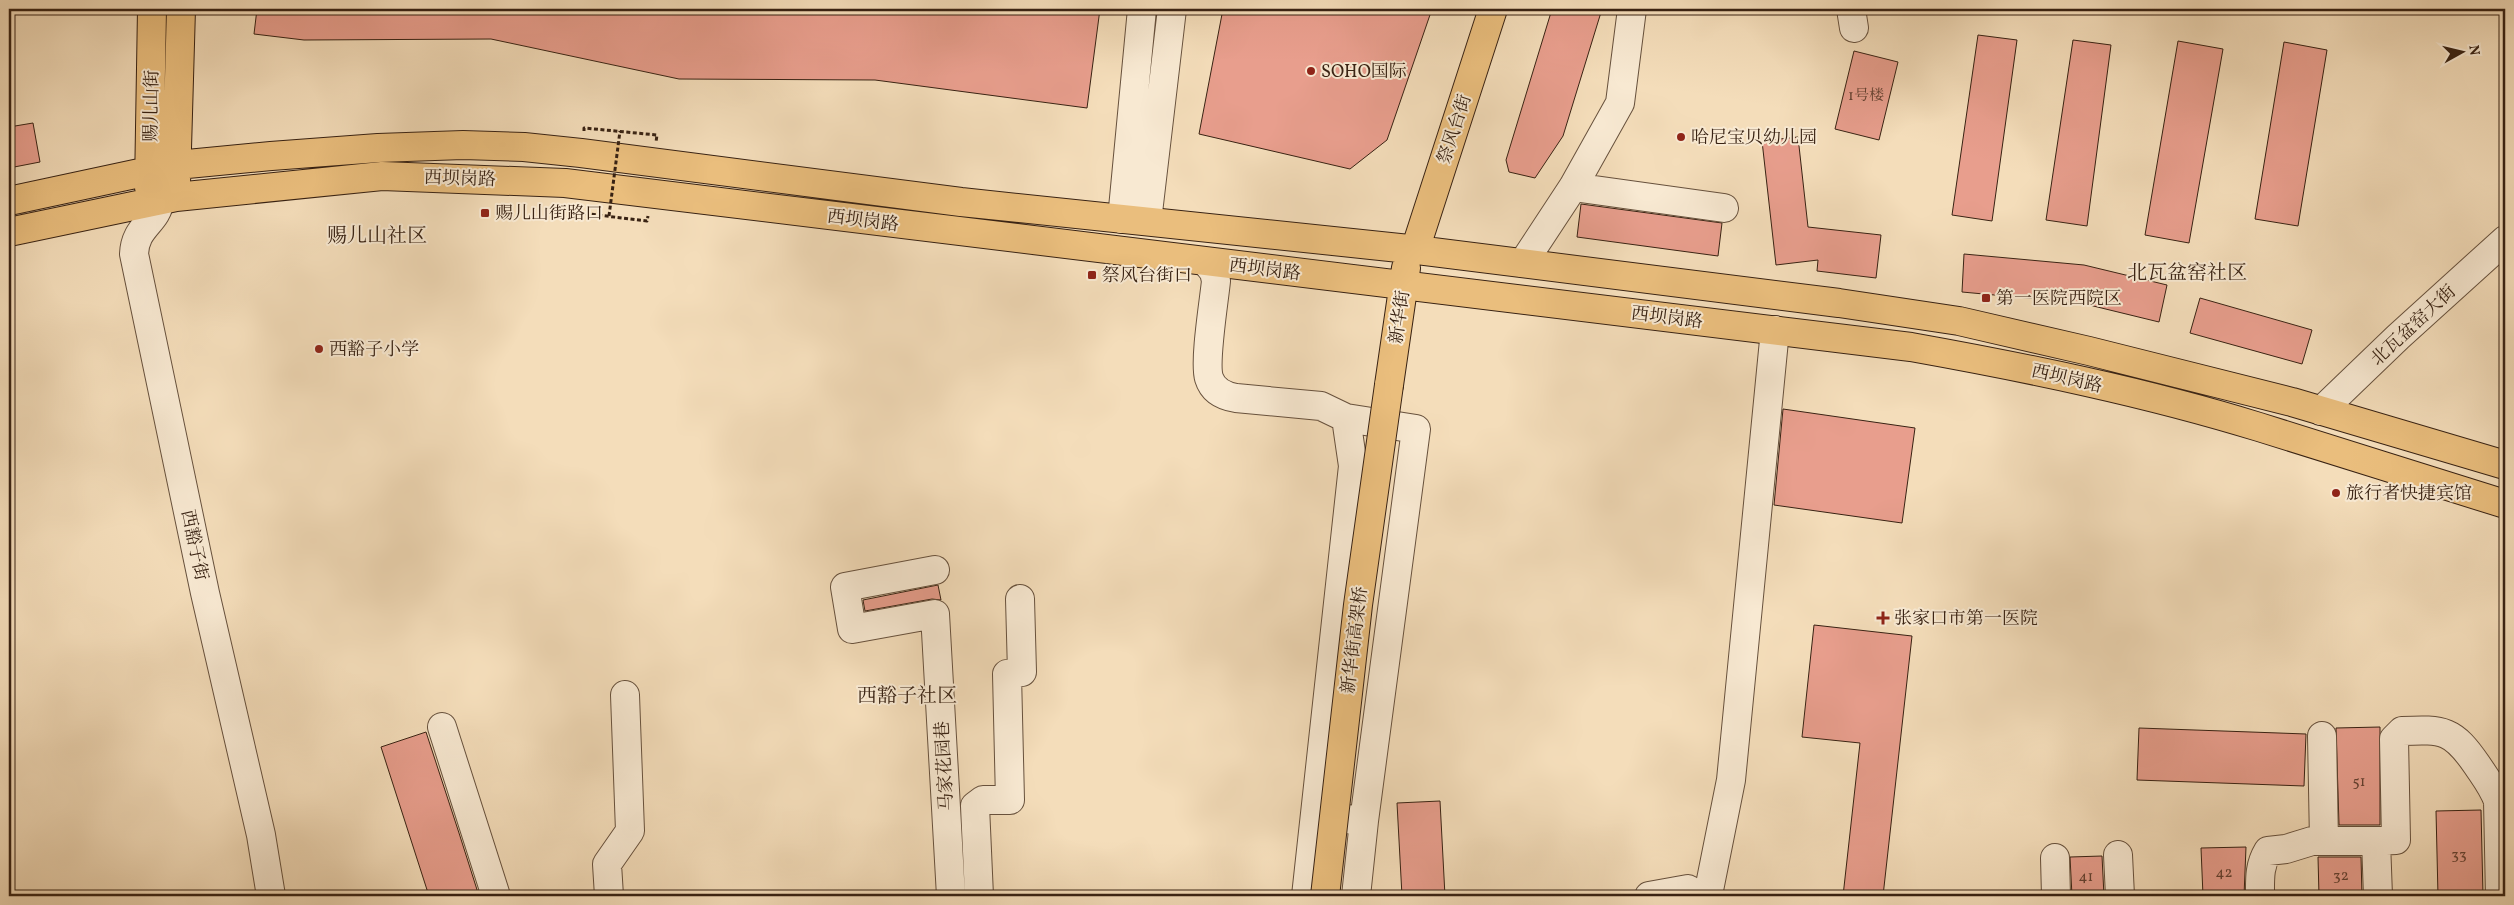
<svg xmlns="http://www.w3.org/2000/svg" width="2514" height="905" font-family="Vollkorn,'Noto Serif SC',serif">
<rect width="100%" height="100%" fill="#f4ddba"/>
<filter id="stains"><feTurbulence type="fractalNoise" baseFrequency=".004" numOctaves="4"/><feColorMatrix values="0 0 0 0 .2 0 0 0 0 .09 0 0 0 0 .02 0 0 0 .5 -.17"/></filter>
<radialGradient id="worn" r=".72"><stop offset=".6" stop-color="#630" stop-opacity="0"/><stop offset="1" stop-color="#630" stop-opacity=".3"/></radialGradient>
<path fill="#e89e8d" stroke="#382213" d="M257 9H1100L1087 108 875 80 679 79 491 39 304 40 254 34Z
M1223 9H1432L1387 140 1350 169 1199 134Z
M1552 9H1602L1563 136 1535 178 1509 172 1506 160Z
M1978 35 2017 40 1992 221 1952 215Z
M2073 40 2111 45 2087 226 2046 220Z
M2178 41 2223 49 2189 243 2145 235Z
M2284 42 2327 50 2298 226 2255 219Z
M1854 51 1898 62 1879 140 1835 129Z
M33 123 40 162 9 168V127Z
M1798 137 1808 227 1881 235 1876 278 1817 271 1818 260 1776 265 1762 141Z
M1581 204 1722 223 1718 256 1577 237Z
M1964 254 2084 265 2167 285 2159 322 2081 303 1962 292Z
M2200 298 2312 330 2302 364 2190 333Z
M1783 409 1915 428 1902 523 1774 505Z
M938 585 941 600 932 599 865 611 863 600Z
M1814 625 1912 636 1883 896H1843L1860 743 1802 737Z
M2380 727V825H2339L2336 728Z
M2139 728 2306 734 2304 786 2137 780Z
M426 732 459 833 479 896H429L381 747Z
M1440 801 1445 896H1402L1397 803Z
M2481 810 2483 896H2438L2436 811Z
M2246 847 2244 896H2203L2201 848Z
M2102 856 2104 896H2072L2070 857Z
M2318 857H2361L2362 896H2319Z"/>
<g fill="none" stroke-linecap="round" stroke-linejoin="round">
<g stroke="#67513d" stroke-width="30">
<path id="minor" d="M1851 9 1854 28
M1573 187 1724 208
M160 200C157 223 135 226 134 254L205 593 261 835 271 896
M1122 219 1142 9
M1147 221 1172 9
M1206 262 1214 272 1216 281C1214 301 1204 362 1209 378 1213 391 1224 396 1236 398L1321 406 1346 418 1353 466 1306 896
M1523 263 1573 187 1620 103 1632 9
M2321 411 2398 337 2505 240
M1346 418 1416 429 1364 821
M935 570 845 587 852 629 935 614 951 896
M442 727 496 896
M2322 736 2324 841
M1346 819 1364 821 1356 896
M2118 855 2120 896
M2055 858 2056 896
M1709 890 1731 780 1775 330
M609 896 607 864 630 831 625 695
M979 896 975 806 983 800H1010L1007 674 1022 672 1020 599
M1649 896 1688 889V896
M2260 896C2260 879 2259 866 2268 851L2286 849 2312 841H2376
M2378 896 2376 841 2396 840 2394 739 2402 731C2444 729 2453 730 2477 765 2485 777 2493 787 2498 801L2500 896"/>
</g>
<g stroke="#382213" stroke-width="30">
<path id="major" d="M176 183 181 9
M149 187 152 9
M9 201 177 165 271 156 378 148 463 145 524 147 581 153 961 202 1409 249 1839 303 1959 321 2089 351 2292 402 2505 465
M9 232 176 197 382 176 565 183 1911 347C2028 368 2145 392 2259 427 2341 452 2423 479 2505 504
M1415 250 1493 9
M1389 385 1406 268"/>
</g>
<path stroke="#382213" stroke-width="3" stroke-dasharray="4 2.5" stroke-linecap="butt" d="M584 131V128L657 135 656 142
M574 205 573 212 647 221 648 216"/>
<use href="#minor" stroke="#f8e9d2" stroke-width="28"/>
<use href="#major" stroke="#eabe7d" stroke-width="28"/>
<g stroke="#382213" stroke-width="30" stroke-linecap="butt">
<path id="major-bridge" d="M1325 896 1358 605 1389 385"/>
</g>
<path stroke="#382213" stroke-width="3" stroke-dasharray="4 2.5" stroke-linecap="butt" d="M609 216 620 131"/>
<use href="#major-bridge" stroke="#eabe7d" stroke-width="28"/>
</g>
<g fill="#8f2418" stroke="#f8e9d2" stroke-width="2">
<circle cx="1311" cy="71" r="5"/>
<circle cx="1681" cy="137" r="5"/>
<rect x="480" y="208" width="10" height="10" rx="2.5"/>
<rect x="1087" y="270" width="10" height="10" rx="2.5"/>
<rect x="1981" y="293" width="10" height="10" rx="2.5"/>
<circle cx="319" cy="349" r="5"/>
<circle cx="2336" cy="493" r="5"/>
<path d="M1880.5 610.5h5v5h5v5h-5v5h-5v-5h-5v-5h5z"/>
</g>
<g text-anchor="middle" stroke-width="4" stroke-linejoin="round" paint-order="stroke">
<g font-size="15" fill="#644132">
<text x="1866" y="100">1号楼</text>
<text x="2359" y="786">51</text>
<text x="2459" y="859">33</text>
<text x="2224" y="877">42</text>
<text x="2341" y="880">32</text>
<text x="2086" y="881">41</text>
</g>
<g font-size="18" fill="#382213" stroke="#f8e9d2" text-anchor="start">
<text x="1321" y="77">SOHO国际</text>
<text x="1691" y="143">哈尼宝贝幼儿园</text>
<text x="495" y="219">赐儿山街路口</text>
<text x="1102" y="281">祭风台街口</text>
<text x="1996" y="304">第一医院西院区</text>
<text x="329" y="355">西豁子小学</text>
<text x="2346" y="499">旅行者快捷宾馆</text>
<text x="1894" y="624">张家口市第一医院</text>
</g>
<g font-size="18" fill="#382213" stroke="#f8e9d2">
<text transform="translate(151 106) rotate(-89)" y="6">赐儿山街</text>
<text transform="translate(1454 129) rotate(-72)" y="6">祭风台街</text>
<text transform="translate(460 178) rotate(2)" y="6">西坝岗路</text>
<text transform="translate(863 220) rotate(7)" y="6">西坝岗路</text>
<text transform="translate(1265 269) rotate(7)" y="6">西坝岗路</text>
<text transform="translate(1399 317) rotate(-82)" y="6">新华街</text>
<text transform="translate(1667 317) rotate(7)" y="6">西坝岗路</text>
<text transform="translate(2413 325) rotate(-43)" y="6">北瓦盆窑大街</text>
<text transform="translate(2067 378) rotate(13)" y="6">西坝岗路</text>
<text transform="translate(195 545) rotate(78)" y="6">西豁子街</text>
<text transform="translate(1354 640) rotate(-83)" y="6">新华街高架桥</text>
<text transform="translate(944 766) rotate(-93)" y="6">马家花园巷</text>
</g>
<g font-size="20" fill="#382213" stroke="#f8e9d2">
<text x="377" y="242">赐儿山社区</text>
<text x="2187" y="279">北瓦盆窑社区</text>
<text x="907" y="702">西豁子社区</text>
</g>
</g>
<rect width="2514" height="905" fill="none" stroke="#f4ddba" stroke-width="30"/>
<rect x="10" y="10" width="2494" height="885" fill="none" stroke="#382213" stroke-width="2.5"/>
<rect x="15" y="15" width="2484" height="875" fill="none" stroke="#382213"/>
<g transform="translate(2462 52) rotate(82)" stroke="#f8e9d2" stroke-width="4" paint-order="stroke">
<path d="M0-4L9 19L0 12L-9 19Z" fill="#382213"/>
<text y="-8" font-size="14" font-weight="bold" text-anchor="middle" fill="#382213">N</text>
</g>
<rect width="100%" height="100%" filter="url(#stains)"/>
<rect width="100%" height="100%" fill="url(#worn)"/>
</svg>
